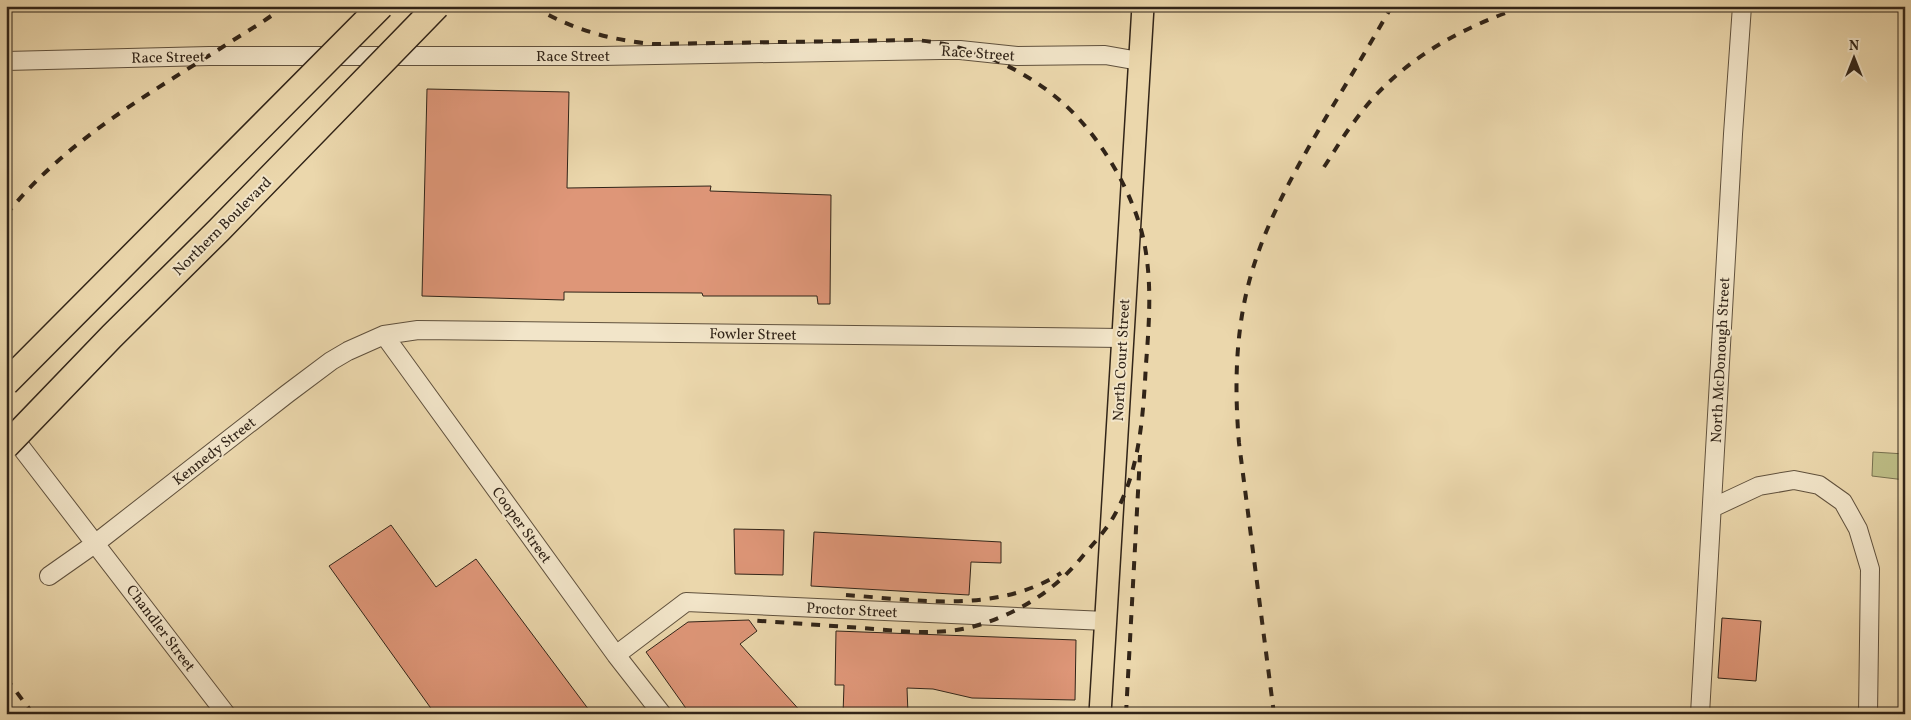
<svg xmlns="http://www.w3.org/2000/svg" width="1911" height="720" font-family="Vollkorn,serif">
<rect width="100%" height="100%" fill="#ebd7ac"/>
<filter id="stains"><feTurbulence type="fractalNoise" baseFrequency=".004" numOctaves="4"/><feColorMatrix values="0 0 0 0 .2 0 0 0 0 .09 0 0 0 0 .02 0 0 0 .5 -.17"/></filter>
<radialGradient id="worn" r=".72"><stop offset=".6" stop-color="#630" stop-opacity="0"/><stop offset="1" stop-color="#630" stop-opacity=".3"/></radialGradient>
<path fill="#bdbd86" stroke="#77704f" d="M1873 452 1905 454V480L1872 476Z"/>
<path fill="#de9678" stroke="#312418" d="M427 89 569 92 567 188 711 186 710 191 831 195 830 304H818L817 296H703L702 293 564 292V300L422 296Z
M391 525 436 587 476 559 592 714H435L329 566Z
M734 529 784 530 783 575 735 574Z
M814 532 1001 542V563L971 562 969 595 811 586Z
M1722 618 1761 621 1756 681 1718 678Z
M749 620 757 631 740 644 803 714H690L646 652 688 622Z
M836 631 1076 640 1075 700 972 698 933 689 907 688 908 714H843L844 685H835Z"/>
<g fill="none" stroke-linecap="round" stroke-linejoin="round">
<g stroke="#60513d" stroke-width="20">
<path id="minor" d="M6 61 209 56H601L940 50H960L1017 56 1105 55 1139 61
M384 335 616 655 662 714
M7 429 226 714
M1712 508 1759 486 1794 480 1819 485 1843 502 1858 529 1870 569 1868 714
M49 576 96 543 287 394 331 361 348 351 384 335 418 330 1122 338
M616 655 686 602 1106 621
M1700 714 1733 134 1742 6"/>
</g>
<g stroke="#312418" stroke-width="24">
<path id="major" d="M1100 714 1143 6"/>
</g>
<use href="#minor" stroke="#f2e5c9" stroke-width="18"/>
<use href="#major" stroke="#ebd7ac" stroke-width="21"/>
<path stroke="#312418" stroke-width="4" stroke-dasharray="9 9" stroke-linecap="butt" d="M533 6C570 29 610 40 653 44L915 40C968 44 1022 67 1063 103 1101 137 1136 196 1145 247 1152 286 1149 325 1146 364 1143 417 1140 474 1111 521 1102 535 1092 545 1082 557 1056 589 1022 611 982 624 943 637 901 631 861 628 823 625 786 623 749 620
M1324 167C1334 152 1343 136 1354 122 1393 67 1448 34 1511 11
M6 215C64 142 144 97 221 48 242 34 265 22 284 6
M846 595C918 600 997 614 1061 573
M6 678 33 714
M1126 714 1140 455
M1274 714 1239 443C1235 395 1235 347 1245 299 1259 232 1294 172 1328 114 1350 78 1371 42 1392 6"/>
<g stroke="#312418" stroke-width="28" stroke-linecap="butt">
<path id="highway-bridge" d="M6 383 381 6
M6 446 112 336 219 230 437 6"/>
</g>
<use href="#highway-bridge" stroke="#ebd7ac" stroke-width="25"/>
</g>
<g text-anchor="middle" stroke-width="4" stroke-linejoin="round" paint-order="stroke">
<g font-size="15" fill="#312418" stroke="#f2e5c9">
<text transform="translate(978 53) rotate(4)" y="5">Race Street</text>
<text x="573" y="61">Race Street</text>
<text transform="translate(168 57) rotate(-1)" y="5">Race Street</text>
<text transform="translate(222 226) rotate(-45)" y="5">Northern Boulevard</text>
<text transform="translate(753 334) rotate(1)" y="5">Fowler Street</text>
<text transform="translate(1121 360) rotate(-87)" y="5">North Court Street</text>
<text transform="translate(1720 360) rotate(-87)" y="5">North McDonough Street</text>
<text transform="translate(214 451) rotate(-38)" y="5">Kennedy Street</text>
<text transform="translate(522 525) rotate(54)" y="5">Cooper Street</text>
<text transform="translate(852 610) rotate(3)" y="5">Proctor Street</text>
<text transform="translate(161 628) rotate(53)" y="5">Chandler Street</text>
</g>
</g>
<rect width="1911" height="720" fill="none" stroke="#ebd7ac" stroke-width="25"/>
<rect x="8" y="8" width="1896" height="705" fill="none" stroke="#312418" stroke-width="2.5"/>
<rect x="12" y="12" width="1886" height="695" fill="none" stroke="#312418"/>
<g transform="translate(1854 58)" stroke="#f2e5c9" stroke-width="4" paint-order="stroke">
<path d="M0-4L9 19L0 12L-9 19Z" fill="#312418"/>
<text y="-8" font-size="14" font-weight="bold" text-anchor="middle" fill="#312418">N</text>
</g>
<rect width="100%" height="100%" filter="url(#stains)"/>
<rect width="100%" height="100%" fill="url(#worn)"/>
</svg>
